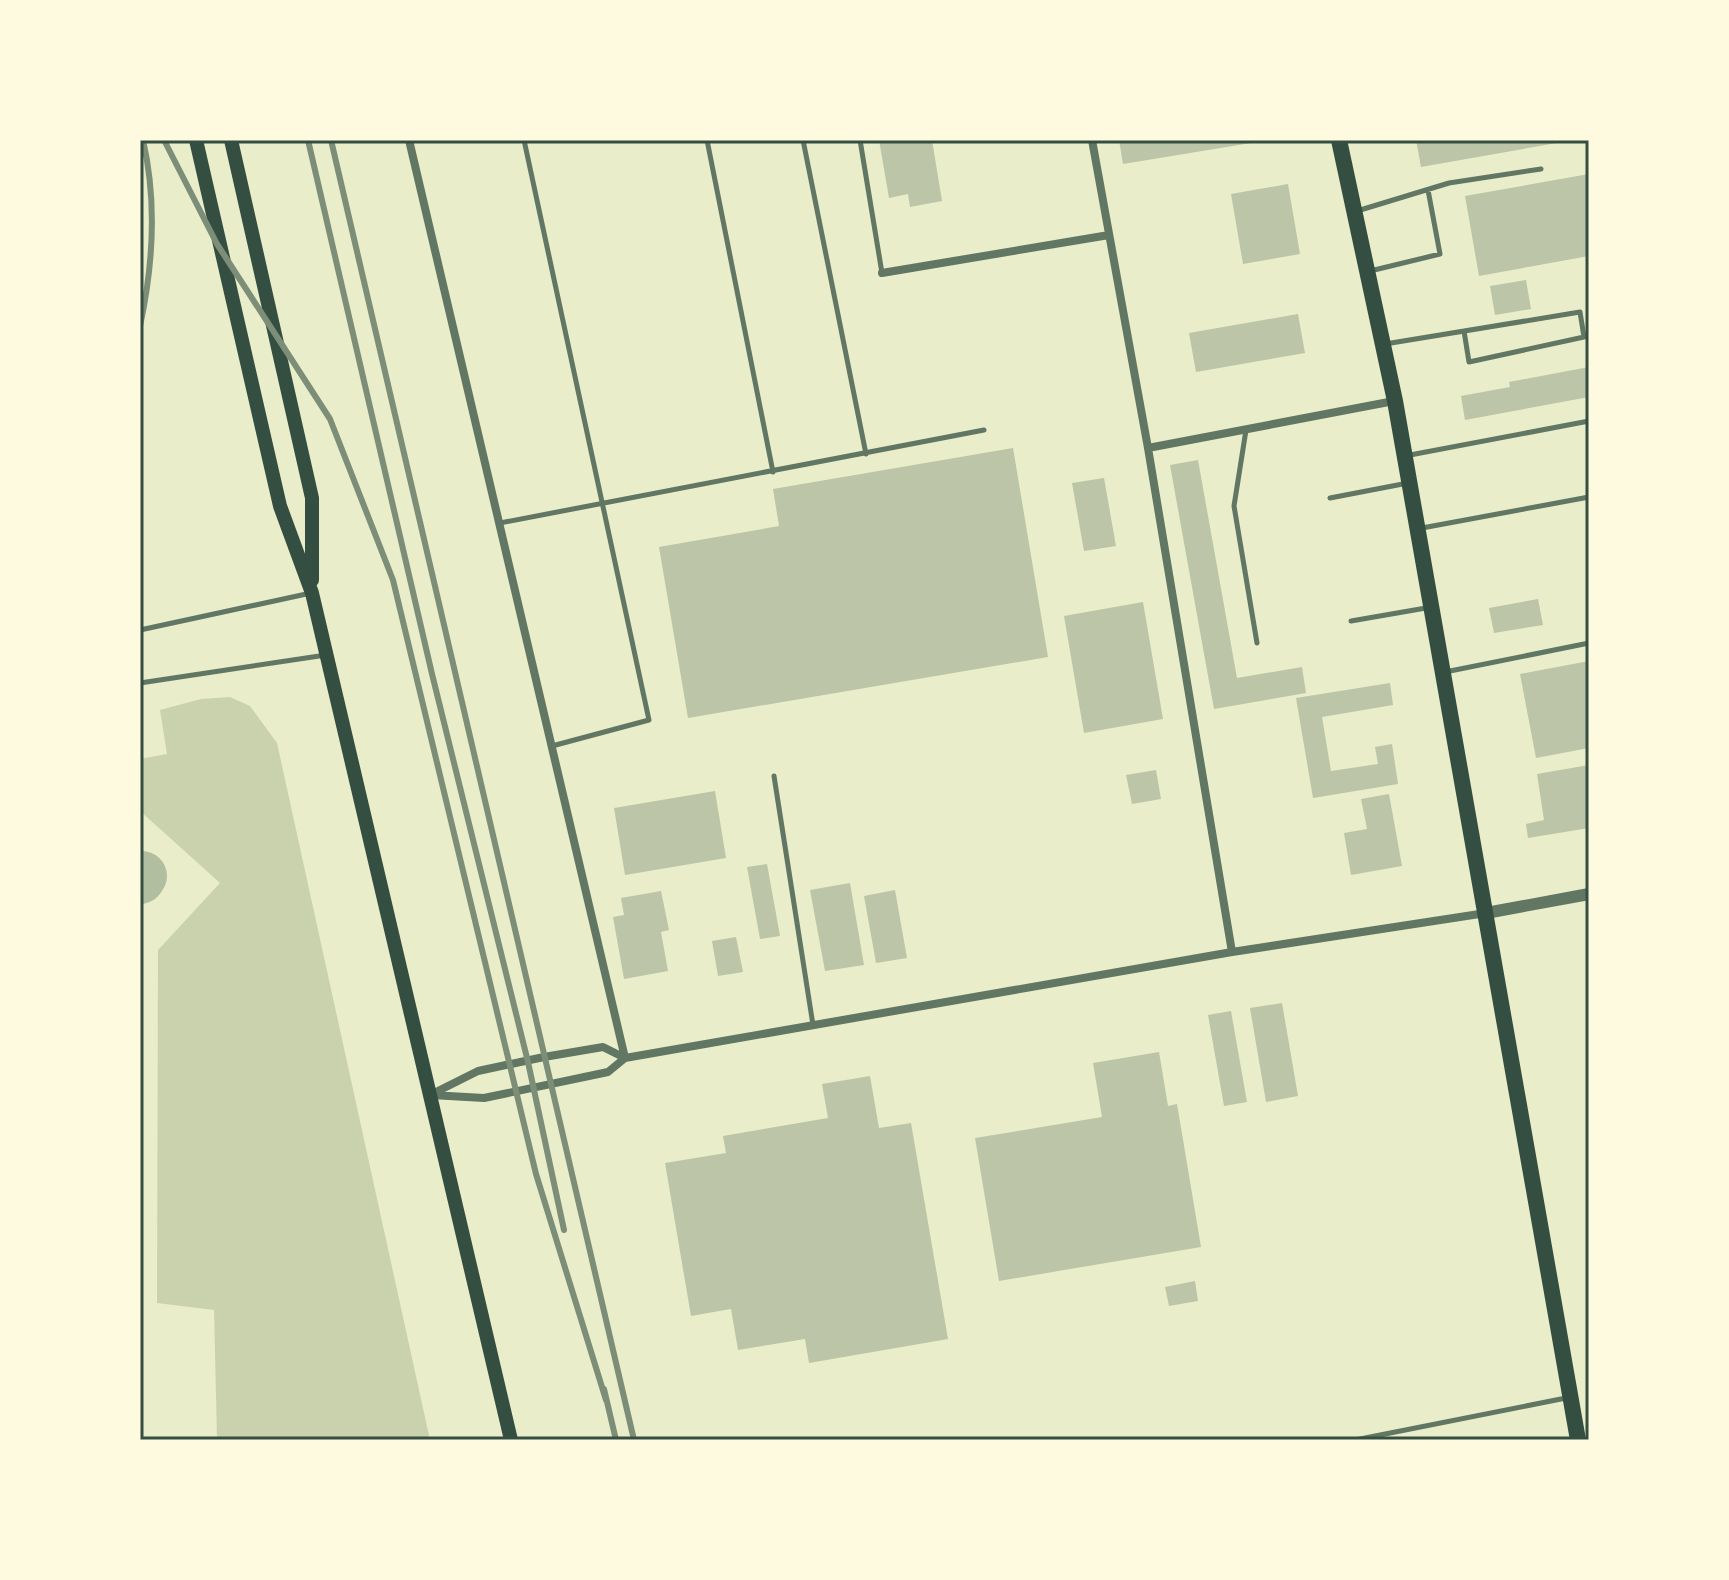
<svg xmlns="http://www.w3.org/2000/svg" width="1729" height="1580" font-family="'Sofia Sans Condensed',sans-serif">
<rect width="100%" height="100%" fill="#e9edc9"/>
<path fill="#cad2ad" d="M230 697 250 706 277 743 430 1440H217L214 1310 157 1303 158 950 220 883 140 811V759L167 754 160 710 201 699Z"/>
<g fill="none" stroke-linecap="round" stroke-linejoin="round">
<path stroke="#b2bea0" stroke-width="50" d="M140 879 142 876"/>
</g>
<path fill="#bcc5a7" d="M879 140H932L942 201 910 207 908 194 889 198Z
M1119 140H1257V142L1123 164Z
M1416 140H1561L1562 142 1421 167Z
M1589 174V256L1479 276 1465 196Z
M1288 184 1300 254 1243 264 1231 194Z
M1526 280 1531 309 1495 315 1490 286Z
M1298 314 1305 353 1196 372 1189 333Z
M1589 367V397L1465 420 1461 396 1510 387 1509 382Z
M1013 448 1048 657 688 718 659 547 779 526 773 489Z
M1198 460 1237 678 1302 667 1306 693 1214 709 1170 465Z
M1104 478 1116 546 1084 551 1072 483Z
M1538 599 1543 625 1494 633 1489 608Z
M1143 602 1163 719 1084 733 1064 616Z
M1589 661V748L1536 758 1520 674Z
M1390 683 1393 705 1322 717 1331 771 1378 764 1375 747 1392 744 1398 784 1313 798 1296 698Z
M1589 765V828L1528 838 1526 824 1544 820 1537 774Z
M1156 770 1161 799 1132 804 1126 775Z
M715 791 726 858 625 875 614 808Z
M1389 794 1402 866 1351 875 1344 833 1367 829 1361 799Z
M767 864 780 936 760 939 747 867Z
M850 883 864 965 825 971 810 890Z
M895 890 907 958 876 963 864 896Z
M661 891 669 930 661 932 668 971 624 979 613 917 624 915 621 898Z
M736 937 743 972 718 976 712 941Z
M1282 1003 1298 1096 1266 1102 1250 1008Z
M1231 1011 1247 1102 1224 1106 1208 1015Z
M1159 1052 1168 1106 1177 1104 1201 1247 999 1281 975 1138 1102 1117 1093 1063Z
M870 1076 879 1128 911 1123 948 1339 809 1363 805 1339 738 1350 731 1309 691 1316 665 1163 726 1153 723 1136 828 1118 822 1084Z
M1195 1281 1198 1301 1169 1306 1165 1287Z"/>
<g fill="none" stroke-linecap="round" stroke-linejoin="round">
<path stroke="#617663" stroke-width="5" d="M524 140 649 720 552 746
M707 140 773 472
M803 140 866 454
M860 140 882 273
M1357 211 1449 183 1541 169
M1370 271 1440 254 1428 190
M1385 344 1580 312 1584 337 1469 362 1464 331
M1246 430 1234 506 1257 643
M1410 455 1589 421
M1330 498 1408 483
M500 523 984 430
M1422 528 1589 497
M1351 621 1426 608
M140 630 311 593
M1445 672 1589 643
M140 683 326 655
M774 776 813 1025
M1355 1440 1566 1398"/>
<path stroke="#617663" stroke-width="8" d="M409 140 625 1058
M1092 140 1148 448 1232 952
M882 273 1109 235
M1148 448 1394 401
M432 1094 478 1071 544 1057 603 1047 625 1058
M431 1095 484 1098 608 1072 625 1058 1232 952 1486 913"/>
<path stroke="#617663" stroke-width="12" d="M1486 913 1589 894"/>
<path stroke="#344e41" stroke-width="14" d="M196 140 280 506 312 593 511 1440
M231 140 312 498V580"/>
<path stroke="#344e41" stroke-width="16" d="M1339 140 1395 401 1578 1440"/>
<path stroke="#7c8e77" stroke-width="6" d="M164 140 217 244 330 419 393 580 536 1174 606 1400
M308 140 432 674 528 1062 564 1230
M331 140 634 1440
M140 326C153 266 157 201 143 140
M604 1389 616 1440"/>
</g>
<rect width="1729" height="1580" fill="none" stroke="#fefae0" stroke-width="284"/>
<rect x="142" y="142" width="1445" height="1296" fill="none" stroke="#344e41" stroke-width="3"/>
</svg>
